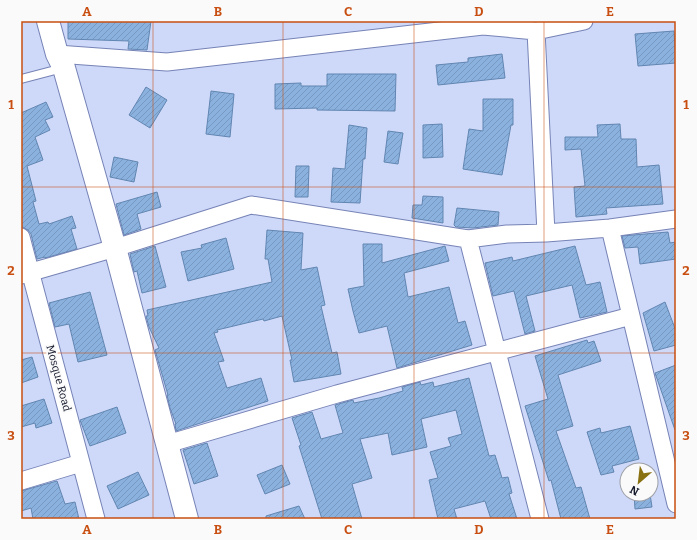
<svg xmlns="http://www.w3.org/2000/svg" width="697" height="540" font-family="Bitter,serif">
<defs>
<pattern id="building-hatch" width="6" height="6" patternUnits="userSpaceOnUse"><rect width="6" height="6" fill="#8bb2df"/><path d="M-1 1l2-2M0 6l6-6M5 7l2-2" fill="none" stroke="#7798c0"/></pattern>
</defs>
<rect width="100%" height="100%" fill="#ced8f9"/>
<path fill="url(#building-hatch)" stroke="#6186b1" d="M68 21H151L147 50 128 49 129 41 68 39Z
M674 31 676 63 638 66 635 34Z
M502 54 505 78 438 85 436 65 468 62V58Z
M327 74H396L395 111 317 110V108L275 109V84L301 83V86H327Z
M146 87 167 100 150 128 129 115Z
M211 91 234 94 230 137 206 134Z
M483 99H513V125H511L502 175 463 169 469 129 483 131Z
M46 102 53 117 45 120 50 130 35 137 43 160 27 166 36 201 33 202 39 224 48 222 49 224 72 216 76 228 71 229 77 249 45 258V257L37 259 31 234 28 230 22 227 21 224V113Z
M442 124 443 157 423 158V125Z
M620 124 621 139H636L637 167 659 165 663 204 606 208 607 214 576 217 574 187 585 186 581 149 565 150V137H598L597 125Z
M349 125 367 128 365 159H363L360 203 331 202 333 168 345 169Z
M388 131 403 133 398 164 384 162Z
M114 157 138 162 134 182 110 177Z
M296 166H309L308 197H295Z
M157 192 161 207 137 214 141 229 124 235 116 204Z
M423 196 443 197V223L412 218 413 205H422Z
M457 208 499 212 498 225 473 228 456 227 454 225Z
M267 230 303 233 301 270 317 267 325 305 321 306 332 353 337 352 341 374 294 382 290 360H292L282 316 264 321 263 319 217 330 218 332 214 333 224 361 218 362 227 388 261 378 268 401 176 431 175 424H176L170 408 167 395H168L155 350 159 348 149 327 146 316H148L147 310 272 282 268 259H265Z
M668 232 670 243 676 242V259L640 264 638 247 625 248 622 236Z
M226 238 234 269 188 281 181 252 202 248 201 245Z
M363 244H382V263L445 246 449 261 404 273 408 297 449 287 458 323 465 321 472 345 397 368 387 326 359 333 353 311 348 289 364 286Z
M155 246 166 287 142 293 137 271 134 272 130 254Z
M575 246 586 285 600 282 607 312 580 318 572 285 526 296 535 331 525 334 514 291 493 296 485 263 512 257 513 261Z
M90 292 107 355 78 362 69 324 55 327 49 303Z
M665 302 676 331V345L654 351 643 313Z
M587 340 588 343 594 341 601 361 558 375 573 426 556 431 576 488 581 487 590 519H561L551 480 549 481 525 406 548 399 535 356Z
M32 357 38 377 21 383V360Z
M676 365V430H675L655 373Z
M469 378 489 456 495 455 502 478 508 477 512 493 509 494 517 519H491L485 501 454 509 457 519H438L429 480 438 478 430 452 451 446 448 438 462 434 456 410 421 419 427 447 392 455 388 433 360 439 372 478 352 484 362 519H322L299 446 301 445 292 418 312 412 321 439 343 433 335 405 353 400 354 403 379 398 403 391 402 387 420 382 421 385 433 382 434 387Z
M44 399 52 423 36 428 35 423 21 427V406Z
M117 407 126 433 90 446 80 420Z
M630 426 639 459 612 466 614 472 601 475 587 432 600 428 601 433Z
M207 443 218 476 194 484 183 450Z
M282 465 290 484 265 494 257 475Z
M138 472 149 495 118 509 107 486Z
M57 481 65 504 75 502 79 519H33L31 508 21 511V491Z
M634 494H650L652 507 635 509Z
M299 506 305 519H266V516Z"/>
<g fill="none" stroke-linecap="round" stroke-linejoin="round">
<g stroke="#7683b6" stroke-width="10">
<path id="lane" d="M21 79 63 68"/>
</g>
<g stroke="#7683b6" stroke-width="19">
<path id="street" d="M536 31 546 233
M57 54 167 62 483 26 536 31 584 21
M610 228 676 504
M21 237 96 519
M468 239 540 519
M21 275 115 248 251 205 468 239 507 234 546 233 610 228 676 219
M167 444 337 394 631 316
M21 481 81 463"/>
</g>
<g stroke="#7683b6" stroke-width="24">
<path id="secondary" d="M48 21 57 54 64 68 115 248 187 519"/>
</g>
<use href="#lane" stroke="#fff" stroke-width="8"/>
<use href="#street" stroke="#fff" stroke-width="17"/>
<use href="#secondary" stroke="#fff" stroke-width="22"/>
</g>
<path fill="none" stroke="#c84f11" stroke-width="1" stroke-opacity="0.55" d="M153 21V519M283 21V519M414 21V519M544 21V519M21 187H676M21 353H676"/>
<g text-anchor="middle" stroke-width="3.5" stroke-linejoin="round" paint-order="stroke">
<g font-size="11" fill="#13182b" stroke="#fafafa">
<text transform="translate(59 378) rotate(75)" y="4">Mosque Road</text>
</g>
</g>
<rect width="697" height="540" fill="none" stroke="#fafafa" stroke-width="44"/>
<g transform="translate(639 482) rotate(208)"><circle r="19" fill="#fafafa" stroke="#9ea0a7"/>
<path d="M0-3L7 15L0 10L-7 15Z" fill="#897112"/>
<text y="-6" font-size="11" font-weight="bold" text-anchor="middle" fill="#13182b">N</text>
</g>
<rect x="22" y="22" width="653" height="496" fill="none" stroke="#c84f11" stroke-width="1.5"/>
<g font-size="13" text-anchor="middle" font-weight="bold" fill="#c84f11">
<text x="87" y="16">A</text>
<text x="218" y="16">B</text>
<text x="348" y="16">C</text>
<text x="479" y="16">D</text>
<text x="610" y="16">E</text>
<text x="11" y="109">1</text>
<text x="686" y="109">1</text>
<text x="11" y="275">2</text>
<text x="686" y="275">2</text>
<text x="11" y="440">3</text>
<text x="686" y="440">3</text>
<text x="87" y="534">A</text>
<text x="218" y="534">B</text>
<text x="348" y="534">C</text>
<text x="479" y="534">D</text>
<text x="610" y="534">E</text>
</g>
</svg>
